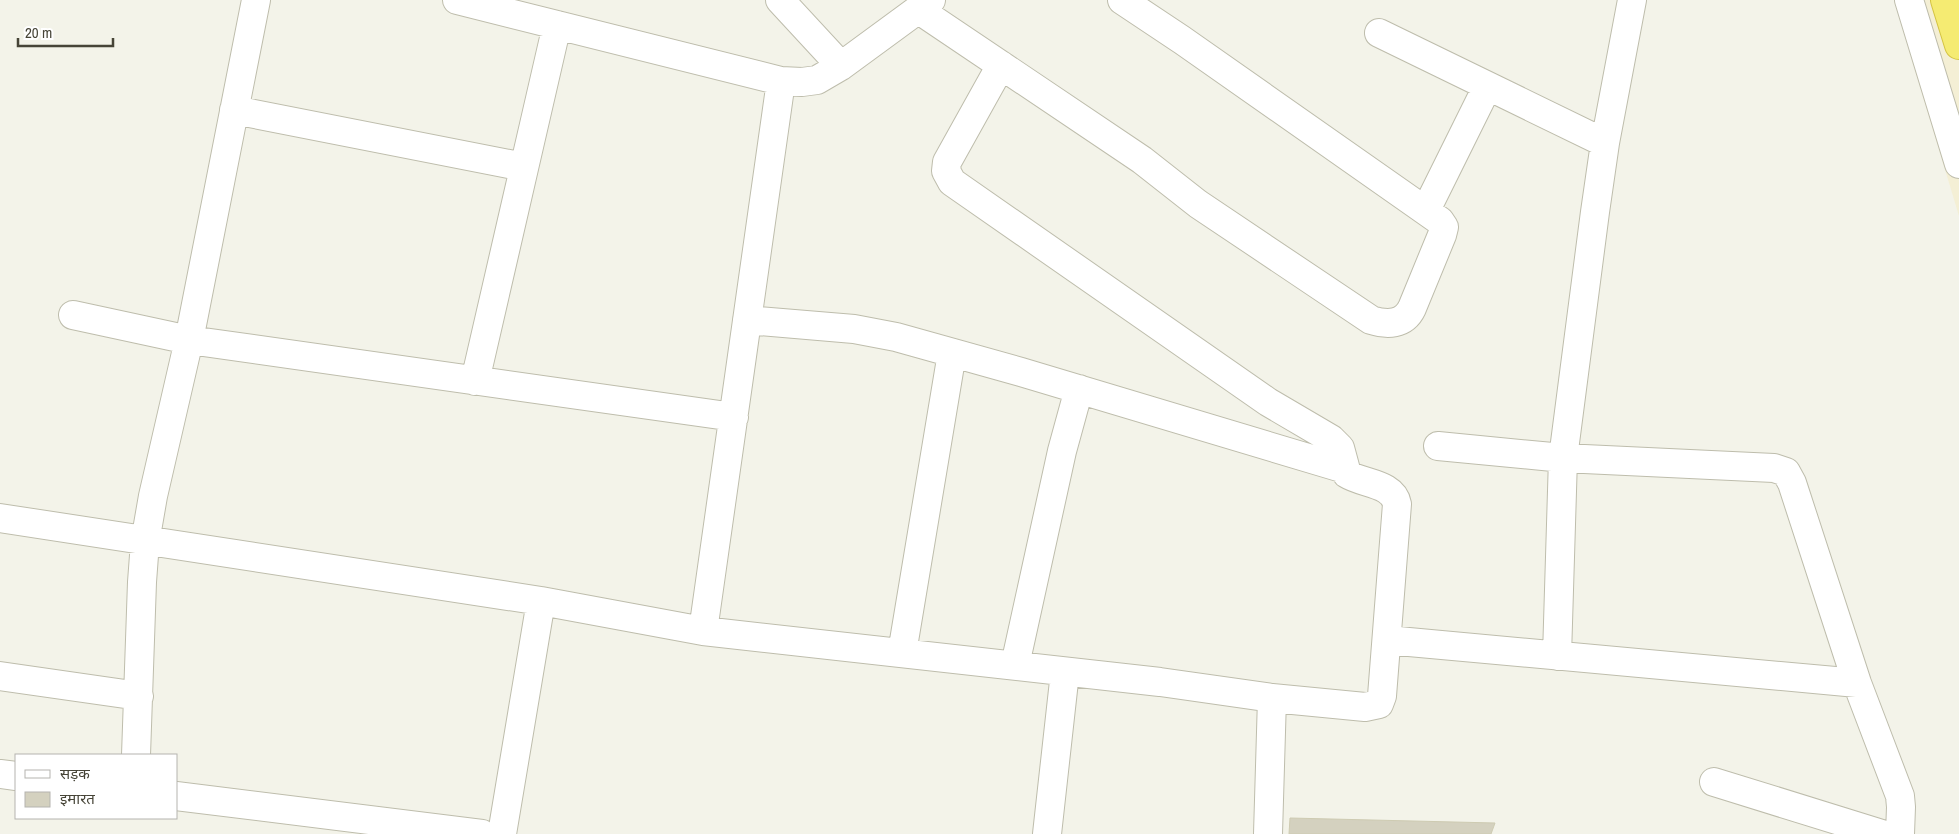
<svg xmlns="http://www.w3.org/2000/svg" width="1959" height="834" font-family="'Archivo Narrow','Noto Sans Devanagari',sans-serif">
<rect width="100%" height="100%" fill="#f3f3e9"/>
<path fill="#f4efd5" d="M1894 0H1959V216Z"/>
<path fill="#d4d1bf" stroke="#cecbb2" d="M1290 818 1495 823 1491 834H1289Z"/>
<g fill="none" stroke-linecap="round" stroke-linejoin="round">
<g stroke="#bebdac" stroke-width="30">
<path id="minor" d="M457 0 781 81 802 82 817 80 841 66 931 0
M780 0 841 66
M1909 0 1959 164
M919 10 1142 160 1198 204 1371 320C1387 325 1404 325 1412 308L1442 235 1444 227 1440 221 1182 40 1122 0
M1379 33 1605 143
M234 110 524 167
M1426 210 1487 87
M73 315 189 340 734 417
M747 320 854 329 896 337 1021 372 1345 469
M475 381 557 25
M1438 446 1563 458 1774 468 1786 472 1792 483 1857 683 1900 796 1901 807 1900 834
M0 518 541 601 703 631 1160 682 1272 698 1365 707 1379 704 1382 696 1397 504C1393 483 1363 484 1347 474L1340 448 1331 439 1268 402 952 182 946 171 947 162 1001 65
M703 631 781 81
M1387 640 1857 683
M902 653 952 353
M1557 656 1563 458 1595 212 1605 143 1632 0
M1015 665 1062 451 1079 389
M0 676 139 696
M136 755 142 582 145 542 153 496 189 340 256 0
M0 774 16 776
M1714 782 1882 834
M176 796 482 834
M502 834 541 601
M1047 834 1065 672
M1268 834 1272 698"/>
</g>
<g stroke="#d4c342" stroke-width="30">
<path id="highway" d="M1945 0 1959 45"/>
</g>
<use href="#minor" stroke="#fff" stroke-width="28"/>
<use href="#highway" stroke="#f5eb72" stroke-width="28"/>
</g>
<rect x="15" y="754" width="162" height="65" fill="#ffffff" stroke="#b5b4af"/>
<rect x="25" y="770" width="25" height="8" fill="#ffffff" stroke="#b5b4af"/>
<text x="60" y="779" font-size="15" fill="#464437">सड़क</text>
<rect x="25" y="792" width="25" height="15" fill="#d4d1bf" stroke="#b5b4af"/>
<text x="60" y="804" font-size="15" fill="#464437">इमारत</text>
<path d="M18 38v8h95v-8" fill="none" stroke="#464437" stroke-width="2.5"/>
<text x="25" y="38" font-size="15" fill="#464437" stroke="#ffffff" stroke-width="4" paint-order="stroke">20 m</text>
</svg>
